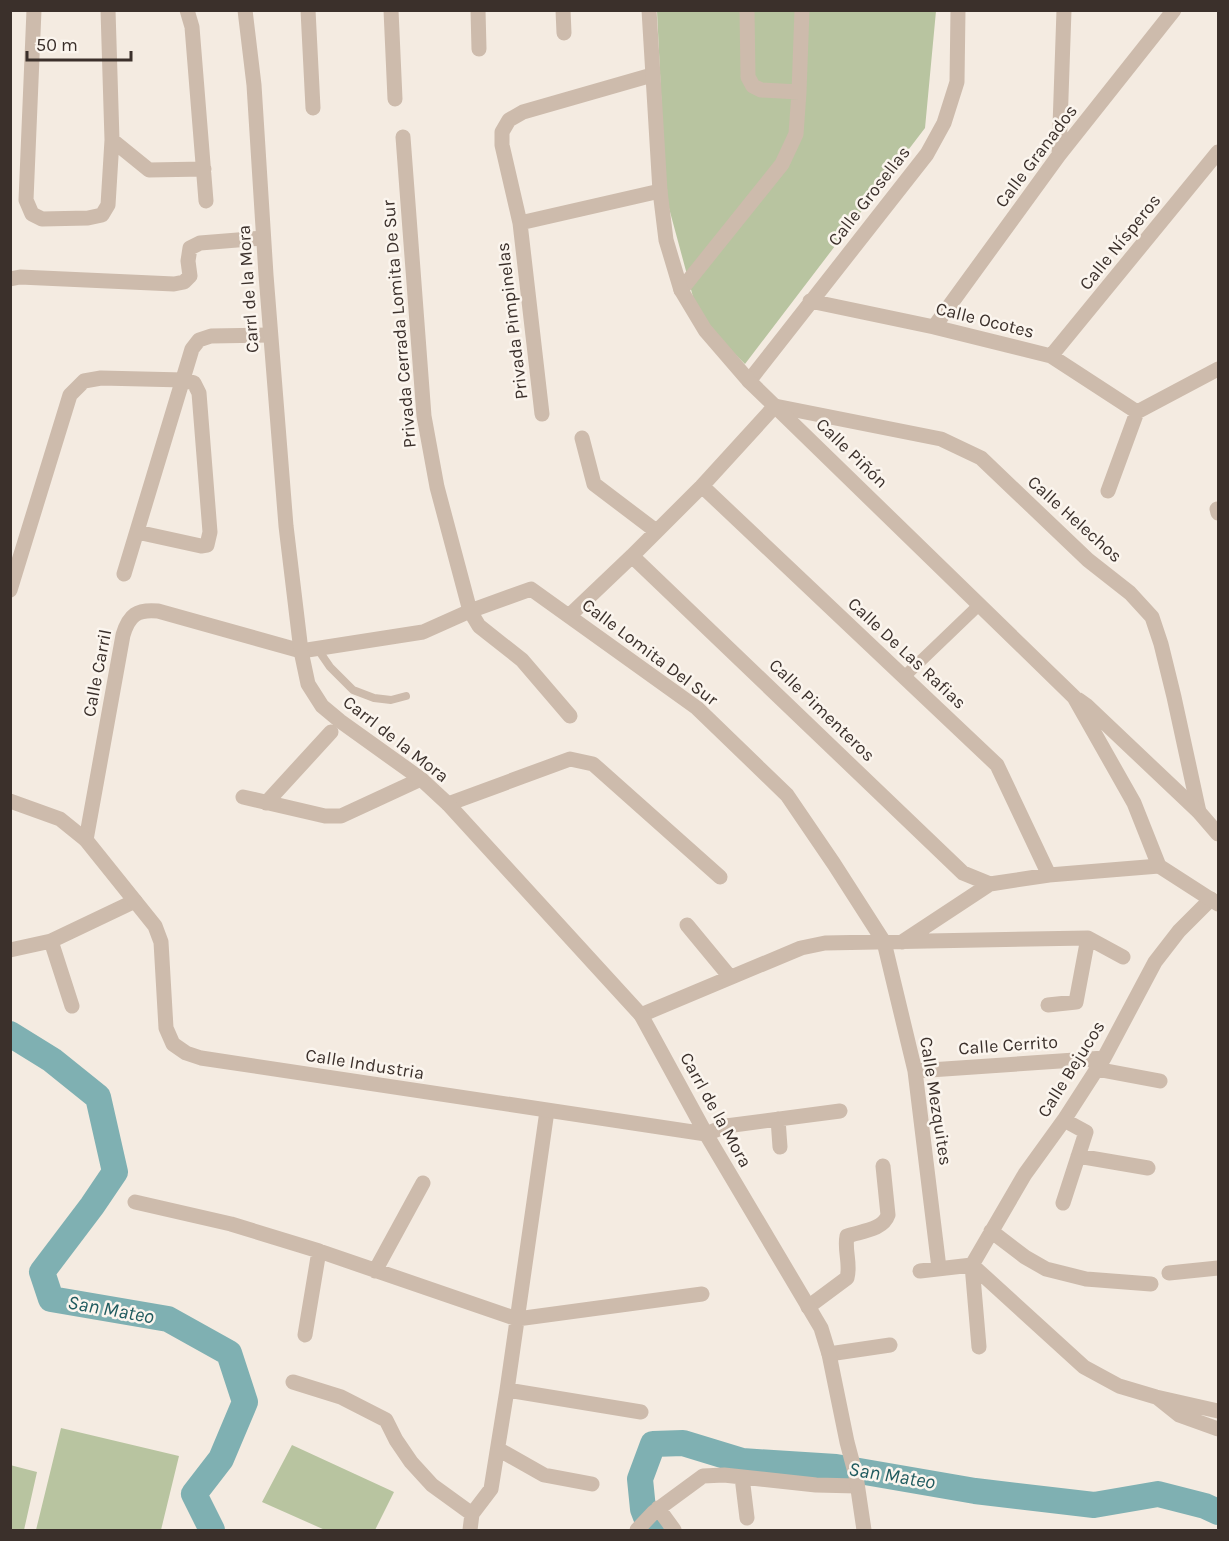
<svg xmlns="http://www.w3.org/2000/svg" width="1229" height="1541" font-family="Karla,sans-serif">
<rect width="100%" height="100%" fill="#f4ebe1"/>
<path fill="#b8c4a0" d="M657 11H936L925 128 745 364 699 319 666 197Z
M61 1428 179 1456 161 1530H36Z
M292 1445 394 1492 375 1530H325L262 1502Z
M10 1465 37 1472 24 1530H11Z"/>
<g fill="none" stroke-linecap="round" stroke-linejoin="round">
<path stroke="#7fb0b2" stroke-width="26" d="M10 1034 52 1060 98 1097 115 1172 92 1206 42 1272 51 1299 168 1319 229 1353 245 1402 221 1459 194 1494 212 1530
M651 1530 643 1509 640 1479 653 1444 683 1443 742 1461 836 1467 975 1491 1094 1505 1158 1494 1205 1506 1218 1512"/>
<path stroke="#cdbbac" stroke-width="8" d="M317 648 330 667 353 690 374 698 391 700 406 696"/>
<path stroke="#cdbbac" stroke-width="12" d="M904 677 979 605"/>
<path stroke="#cdbbac" stroke-width="15" d="M34 10 26 200 32 214 42 219 88 218 102 215 108 205 112 140 108 10
M187 10 192 27 206 201
M308 10 313 108
M391 10 395 99
M478 10 479 49
M563 10 564 33
M747 10 748 77 753 86 761 90 799 92
M403 137 424 416 437 487 470 611 479 626 522 660 570 716
M112 140 149 170 204 169
M1059 155 1064 10
M520 223 660 191
M10 279 20 277 174 284 184 282 190 276 188 261 190 248 200 243 263 238
M681 290 782 164 796 134 799 92 802 10
M810 301 934 327 1051 356 1137 412
M934 327 1059 155 1174 10
M1051 356 1218 152
M749 381 927 154 944 123 957 82 958 10
M542 414 520 223 502 145V132L509 120 523 112 652 75
M582 438 594 484 656 531
M702 486 997 765 1049 875
M1108 491 1137 412 1218 369
M1217 509 1218 513
M632 556 963 873 990 884
M124 574 192 349 199 340 211 336 270 335
M10 590 70 395 84 381 101 378 184 380 194 383 199 393 210 532 207 545 201 546 137 532
M569 616 632 556 702 486 775 406 941 439 981 458 1088 560 1130 593 1152 617 1161 644 1174 697 1199 812
M243 797 325 816H341L421 779
M266 803 331 732
M448 804 570 759 593 764 720 877
M86 840 123 635C129 615 137 609 158 611L301 651 423 632 470 611 531 589 697 708 787 795 834 864 884 942 915 1071 939 1268
M687 925 730 977
M51 941 72 1006
M902 942 990 884 1049 875 1159 866
M10 950 51 941 135 901
M1048 1005 1076 1002 1088 938
M641 1015 801 948 825 943 1088 938 1123 957
M1096 1069 1160 1081
M915 1071 1104 1058
M778 1119 780 1147
M706 1134 726 1126 840 1111
M1078 1156 1148 1168
M135 1202 231 1224 319 1251 517 1319 702 1294
M1063 1203 1086 1132 1064 1120
M991 1231 1025 1257 1046 1269 1086 1279 1151 1284
M972 1265 1025 1174 1064 1120 1104 1058 1155 962 1179 931 1211 899
M972 1265 1084 1367 1119 1386 1156 1397 1218 1411
M972 1265 979 1347
M375 1271 423 1183
M920 1271 972 1265
M1169 1273 1218 1268
M808 1307 847 1278C851 1264 844 1250 847 1236 862 1231 883 1230 888 1215L883 1166
M305 1335 319 1251
M829 1354 890 1345
M293 1382 341 1397 386 1420 396 1440 411 1462 432 1485 472 1514
M507 1390 641 1412
M1159 1399 1179 1415 1218 1429
M498 1449 544 1475 592 1484
M742 1477 747 1518
M658 1508 674 1530
M470 1530 472 1514 491 1489 507 1390 547 1111
M637 1530 654 1512 703 1476 724 1475 816 1485 857 1486"/>
<path stroke="#cdbbac" stroke-width="15" d="M245 10 254 85 266 275 286 526 301 651 308 684 322 706 340 721 421 779 448 804 641 1015 706 1134 821 1328 829 1354 847 1442 856 1476 864 1530
M649 10 660 191 666 240 681 290 705 330 749 381 1074 697 1134 803 1159 866 1218 904
M1079 700 1086 705 1199 812 1218 834
M10 801 60 819 86 840 155 926 161 942 166 1028 173 1044 186 1053 201 1058 706 1134"/>
</g>
<g text-anchor="middle" stroke-width="5" stroke-linejoin="round" paint-order="stroke">
<g font-size="18" fill="#3b302b" stroke="#fbf5ee">
<text transform="translate(1036 156) rotate(-53)" y="6">Calle Granados</text>
<text transform="translate(869 196) rotate(-52)" y="6">Calle Grosellas</text>
<text transform="translate(1120 242) rotate(-51)" y="6">Calle Nísperos</text>
<text transform="translate(248 289) rotate(-94)" y="6">Carrl de la Mora</text>
<text transform="translate(985 320) rotate(14)" y="6">Calle Ocotes</text>
<text transform="translate(512 321) rotate(-97)" y="6">Privada Pimpinelas</text>
<text transform="translate(399 324) rotate(-95)" y="6">Privada Cerrada Lomita De Sur</text>
<text transform="translate(852 453) rotate(44)" y="6">Calle Piñón</text>
<text transform="translate(1075 519) rotate(42)" y="6">Calle Helechos</text>
<text transform="translate(650 652) rotate(37)" y="6">Calle Lomita Del Sur</text>
<text transform="translate(907 653) rotate(43)" y="6">Calle De Las Rafias</text>
<text transform="translate(97 673) rotate(-79)" y="6">Calle Carril</text>
<text transform="translate(822 710) rotate(44)" y="6">Calle Pimenteros</text>
<text transform="translate(396 739) rotate(38)" y="6">Carrl de la Mora</text>
<text transform="translate(1008 1045) rotate(-4)" y="6">Calle Cerrito</text>
<text transform="translate(365 1064) rotate(9)" y="6">Calle Industria</text>
<text transform="translate(1071 1069) rotate(-58)" y="6">Calle Bejucos</text>
<text transform="translate(936 1101) rotate(81)" y="6">Calle Mezquites</text>
<text transform="translate(716 1110) rotate(61)" y="6">Carrl de la Mora</text>
</g>
<g font-size="20" font-style="italic" fill="#1f5a5e" stroke="#fbf5ee">
<text transform="translate(111 1309) rotate(10)" y="7">San Mateo</text>
<text transform="translate(892 1475) rotate(9)" y="7">San Mateo</text>
</g>
</g>
<rect width="1229" height="1541" fill="none" stroke="#3b302b" stroke-width="24"/>
<path d="M27 51v9h104v-9" fill="none" stroke="#3b302b" stroke-width="3"/>
<text x="36" y="51" font-size="18" fill="#3b302b" stroke="#fbf5ee" stroke-width="4.5" paint-order="stroke">50 m</text>
</svg>
